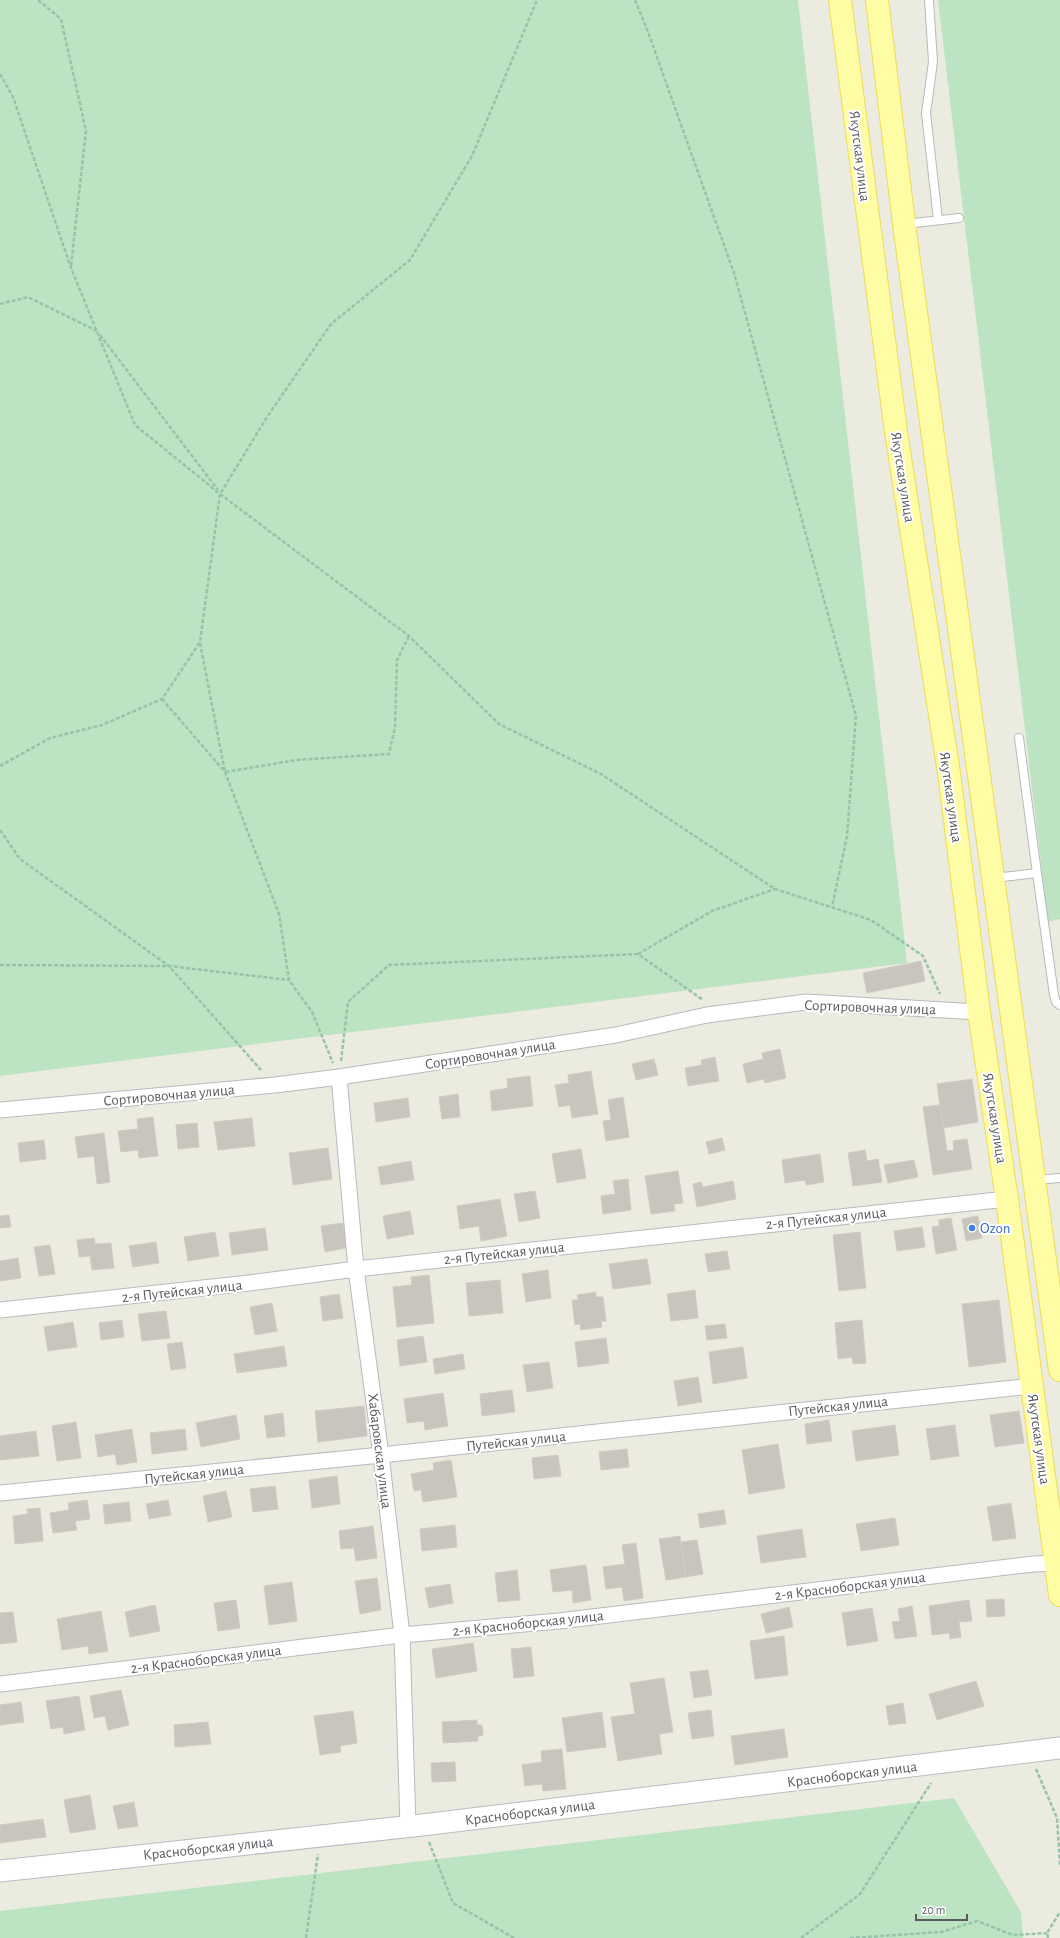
<svg xmlns="http://www.w3.org/2000/svg" width="1060" height="1938" font-family="'Alegreya Sans',sans-serif">
<rect width="100%" height="100%" fill="#ecebe0"/>
<path fill="#bce4c2" d="M0 0H798L907 963 0 1076Z
M938 0H1060V919L1048 922Z
M954 1798 1021 1912 1023 1938H0V1911Z"/>
<path fill="#c7c5be" stroke="#d0cdbf" d="M921 961 925 981 867 993 863 973Z
M780 1049 786 1078 765 1083 764 1079 747 1083 743 1064 763 1059 762 1053Z
M715 1057 719 1081 688 1086 685 1068 702 1065 701 1060Z
M654 1059 658 1075 636 1080 632 1064Z
M591 1071 598 1114 572 1118 570 1105 559 1107 555 1085 569 1083 568 1075Z
M530 1076 533 1106 492 1111 490 1091 508 1088 507 1079Z
M972 1079 978 1122 943 1128 937 1084Z
M458 1094 460 1117 442 1119 439 1097Z
M623 1097 629 1137 606 1141 603 1121 611 1120 608 1100Z
M408 1098 410 1117 376 1122 374 1103Z
M940 1105 947 1151 954 1150 953 1141 967 1139 972 1169 933 1175 923 1107Z
M153 1117 158 1156 139 1158 138 1150 121 1152 118 1131 138 1129 137 1119Z
M252 1118 255 1146 218 1150 214 1122Z
M197 1123 199 1147 178 1149 176 1125Z
M104 1133 110 1182 97 1184 94 1156 78 1158 75 1137Z
M722 1138 725 1150 709 1154 706 1142Z
M44 1140 46 1159 20 1162 18 1143Z
M328 1148 332 1179 293 1185 289 1153Z
M581 1149 586 1178 557 1183 552 1154Z
M865 1150 867 1161 878 1159 882 1182 853 1186 848 1153Z
M820 1154 824 1182 806 1185 805 1180 785 1183 782 1160Z
M914 1160 918 1177 888 1183 884 1165Z
M411 1161 414 1180 381 1185 378 1167Z
M678 1171 683 1203 674 1204 675 1211 651 1214 645 1176Z
M628 1179 631 1210 603 1214 601 1196 615 1194 613 1181Z
M733 1181 736 1199 697 1207 693 1184 701 1182 703 1187Z
M535 1191 540 1218 519 1222 514 1194Z
M500 1199 507 1236 481 1241 479 1226 460 1229 457 1206Z
M410 1211 414 1234 387 1239 383 1216Z
M9 1215 11 1227 0 1228V1216Z
M978 1216 982 1238 966 1241 962 1219Z
M951 1218 957 1250 936 1254 932 1227 939 1226V1220Z
M343 1223 346 1248 325 1252 321 1226Z
M922 1227 925 1247 897 1251 894 1231Z
M265 1228 268 1250 232 1255 229 1233Z
M215 1232 219 1256 188 1261 184 1237Z
M860 1232 866 1288 839 1291 833 1235Z
M94 1238 95 1244 111 1243 114 1268 92 1270 90 1256 79 1257 77 1240Z
M156 1242 159 1263 133 1267 129 1246Z
M50 1245 55 1274 39 1276 34 1247Z
M727 1251 730 1269 708 1272 705 1254Z
M18 1258 21 1278 0 1281V1261Z
M647 1259 651 1284 613 1289 609 1264Z
M548 1270 551 1298 526 1302 522 1274Z
M429 1275 434 1323 397 1327 393 1287 412 1285 411 1277Z
M500 1280 503 1313 469 1316 466 1283Z
M695 1290 698 1318 671 1321 667 1294Z
M596 1292V1297H603L606 1321H601L602 1327 581 1330 580 1324 575 1325 572 1300H578L577 1295Z
M339 1294 343 1318 323 1321 320 1297Z
M999 1300 1006 1362 969 1367 962 1304Z
M272 1303 277 1331 255 1335 250 1307Z
M166 1311 170 1338 142 1341 138 1314Z
M122 1320 124 1337 101 1340 99 1323Z
M862 1320 866 1363 853 1364 852 1357 838 1359 835 1323Z
M73 1322 77 1347 48 1351 44 1327Z
M725 1324 727 1338 707 1340 705 1326Z
M423 1336 427 1362 400 1366 397 1340Z
M606 1338 609 1363 578 1367 575 1342Z
M182 1342 186 1368 171 1370 167 1344Z
M284 1346 287 1366 237 1373 234 1354Z
M743 1347 747 1378 713 1384 709 1352Z
M463 1354 465 1369 435 1374 433 1359Z
M549 1362 553 1388 527 1392 523 1365Z
M698 1377 702 1402 678 1406 674 1381Z
M512 1390 515 1412 482 1416 480 1394Z
M443 1393 448 1426 425 1430 424 1421 407 1423 404 1399Z
M364 1406 367 1436 318 1442 315 1411Z
M1019 1411 1024 1443 995 1447 990 1415Z
M283 1413 285 1436 267 1438 264 1416Z
M236 1415 240 1439 201 1447 196 1423Z
M829 1420 832 1441 807 1444 805 1424Z
M76 1422 81 1458 57 1461 52 1426Z
M895 1425 899 1455 856 1461 852 1431Z
M955 1425 959 1456 931 1460 926 1429Z
M132 1429 137 1462 117 1465 115 1454 98 1457 95 1435Z
M185 1429 187 1450 152 1454 150 1433Z
M36 1431 39 1456 0 1460V1436Z
M778 1444 785 1488 749 1494 742 1450Z
M627 1449 629 1467 601 1470 599 1452Z
M558 1455 561 1476 534 1479 532 1458Z
M451 1460 457 1497 423 1502 421 1490 414 1491 411 1474 434 1470 433 1463Z
M337 1476 340 1504 312 1508 309 1480Z
M275 1486 278 1509 253 1512 250 1489Z
M226 1491 232 1517 208 1522 203 1496Z
M87 1500 90 1519 75 1521 77 1530 53 1533 50 1513 69 1510 68 1503Z
M168 1500 171 1515 149 1519 146 1504Z
M129 1502 131 1521 105 1524 103 1505Z
M1011 1503 1016 1538 993 1541 987 1507Z
M40 1508 43 1541 15 1544 13 1516 28 1514 27 1509Z
M724 1510 726 1524 700 1528 698 1514Z
M895 1518 899 1545 861 1551 856 1524Z
M455 1525 457 1547 422 1551 420 1529Z
M373 1526 377 1558 356 1561 354 1548 341 1549 339 1531Z
M802 1529 806 1557 761 1563 757 1536Z
M680 1536 686 1577 666 1580 659 1539Z
M697 1540 703 1574 686 1577 681 1542Z
M636 1543 643 1598 624 1601 622 1587 606 1589 603 1567 625 1564 622 1545Z
M586 1565 591 1600 573 1603 572 1590 553 1592 550 1570Z
M517 1570 520 1600 498 1602 495 1573Z
M377 1578 381 1610 360 1614 355 1581Z
M292 1582 297 1621 269 1625 264 1586Z
M450 1584 453 1603 429 1608 425 1588Z
M1004 1599 1005 1616 987 1617 986 1600Z
M236 1600 240 1628 218 1631 214 1603Z
M969 1600 972 1621 959 1622 961 1637 950 1639 949 1633 932 1635 929 1606Z
M155 1605 160 1631 130 1637 125 1612Z
M912 1606 917 1636 895 1639 892 1622 900 1621 898 1609Z
M789 1607 793 1627 766 1633 761 1614Z
M872 1608 878 1641 847 1646 842 1613Z
M101 1611 108 1651 89 1654 88 1646 62 1650 57 1619Z
M13 1612 17 1642 0 1644V1613Z
M784 1636 788 1675 755 1679 750 1641Z
M473 1643 477 1671 436 1678 432 1649Z
M531 1647 534 1676 514 1678 511 1649Z
M708 1670 712 1695 694 1698 690 1672Z
M664 1678 673 1732 659 1734 662 1754 618 1761 611 1717 635 1714 630 1683Z
M976 1681 984 1706 937 1720 929 1694Z
M121 1690 129 1725 108 1730 105 1716 94 1718 90 1696Z
M79 1696 85 1730 64 1734 63 1727 51 1729 46 1701Z
M21 1702 24 1722 0 1725V1705Z
M903 1703 906 1723 889 1725 886 1706Z
M711 1710 714 1736 692 1739 688 1713Z
M353 1711 357 1743 340 1746 341 1752 320 1755 314 1716Z
M602 1712 606 1747 567 1752 562 1718Z
M477 1720V1725H482L483 1735 478 1736V1741L443 1743 442 1722Z
M208 1722 211 1744 175 1747 174 1725Z
M784 1729 788 1757 735 1765 731 1736Z
M562 1749 566 1789 543 1791 542 1784 525 1786 522 1765 542 1762 541 1751Z
M455 1762 456 1781 432 1782 431 1763Z
M90 1795 96 1829 70 1833 64 1800Z
M134 1802 138 1826 118 1829 113 1806Z
M43 1819 46 1837 0 1843V1825Z"/>
<g fill="none" stroke-linecap="round" stroke-linejoin="round">
<g stroke="#b8b9bf" stroke-width="10">
<path id="lane" d="M929 0 933 62 926 113 938 220
M905 224 959 218
M1019 738 1037 873
M994 878 1037 873 1054 995 1056 1002 1060 1005
M1035 1180 1060 1178"/>
</g>
<g stroke="#b8b9bf" stroke-width="17">
<path id="street" d="M339 1077 356 1269 381 1455 402 1635 408 1826
M0 1110 275 1085 339 1077 616 1035 707 1015 806 1002 979 1012
M0 1310 249 1283 356 1269 1007 1199
M0 1493 381 1455 1032 1386
M0 1684 402 1635 559 1621 1033 1564 1056 1563"/>
</g>
<g stroke="#b9bbc2" stroke-width="23">
<path id="secondary" d="M0 1871 422 1825 1060 1748"/>
</g>
<g stroke="#efdb56" stroke-width="24">
<path id="primary" d="M840 0 896 432 949 773 979 1012 1007 1199 1060 1595
M877 0 904 224 1060 1370"/>
</g>
<path stroke="#96c4aa" stroke-width="2.5" stroke-dasharray="4 2" stroke-linecap="butt" d="M38 0 61 19 86 131 71 266
M635 0 648 32 734 273 856 716 847 836 832 907
M0 74 13 97 71 268 135 425 220 494 409 636 499 724 601 774 775 889 871 920 923 956 940 994
M0 304 28 297 97 331
M100 335 218 490
M200 643 225 772 296 760 389 754 395 727 397 660 409 636
M162 699 225 772 279 914 289 980 312 1012 333 1063
M0 766 50 738 102 725 162 699 200 642 220 494 267 417 331 324 410 260 472 156 537 0
M0 830 20 859 169 966 261 1070
M638 954 712 911 775 889
M0 965 169 966 289 980
M341 1061 348 1002 389 965 638 954 703 1000
M1036 1769 1057 1818 1060 1865
M429 1842 453 1903 514 1938
M306 1938 318 1854
M801 1938 860 1894 931 1783
M850 1938 941 1932 977 1921 1013 1935 1047 1933
M1048 1938 1047 1933 1060 1912"/>
<use href="#lane" stroke="#fff" stroke-width="8"/>
<use href="#street" stroke="#fff" stroke-width="15"/>
<use href="#secondary" stroke="#fff" stroke-width="21"/>
<use href="#primary" stroke="#fefca4" stroke-width="22"/>
</g>
<circle fill="#3f7fe0" stroke="#fff" stroke-width="1.5" cx="972" cy="1228" r="4"/>
<g text-anchor="middle" stroke-width="4" stroke-linejoin="round" paint-order="stroke">
<g font-size="15" fill="#595b61" stroke="#fff">
<text transform="translate(860 156) rotate(83)" y="5">Якутская улица</text>
<text transform="translate(903 477) rotate(81)" y="5">Якутская улица</text>
<text transform="translate(951 797) rotate(82)" y="5">Якутская улица</text>
<text transform="translate(870 1007) rotate(2)" y="5">Сортировочная улица</text>
<text transform="translate(490 1054) rotate(-9)" y="5">Сортировочная улица</text>
<text transform="translate(169 1095) rotate(-5)" y="5">Сортировочная улица</text>
<text transform="translate(995 1118) rotate(81)" y="5">Якутская улица</text>
<text transform="translate(826 1218) rotate(-6)" y="5">2-я Путейская улица</text>
<text transform="translate(504 1253) rotate(-6)" y="5">2-я Путейская улица</text>
<text transform="translate(182 1291) rotate(-6)" y="5">2-я Путейская улица</text>
<text transform="translate(838 1406) rotate(-6)" y="5">Путейская улица</text>
<text transform="translate(1039 1439) rotate(82)" y="5">Якутская улица</text>
<text transform="translate(516 1441) rotate(-6)" y="5">Путейская улица</text>
<text transform="translate(380 1451) rotate(83)" y="5">Хабаровская улица</text>
<text transform="translate(194 1474) rotate(-6)" y="5">Путейская улица</text>
<text transform="translate(850 1586) rotate(-7)" y="5">2-я Красноборская улица</text>
<text transform="translate(528 1623) rotate(-6)" y="5">2-я Красноборская улица</text>
<text transform="translate(206 1659) rotate(-7)" y="5">2-я Красноборская улица</text>
<text transform="translate(852 1774) rotate(-7)" y="5">Красноборская улица</text>
<text transform="translate(530 1812) rotate(-7)" y="5">Красноборская улица</text>
<text transform="translate(208 1848) rotate(-6)" y="5">Красноборская улица</text>
</g>
<g font-size="15" fill="#366cbe" stroke="#fff" text-anchor="start">
<text x="980" y="1233">Ozon</text>
</g>
</g>
<path d="M916 1914v6h51v-6" fill="none" stroke="#595b61" stroke-width="2"/>
<text x="922" y="1914" font-size="12" fill="#595b61" stroke="#ffffff" stroke-width="3" paint-order="stroke">20 m</text>
</svg>
